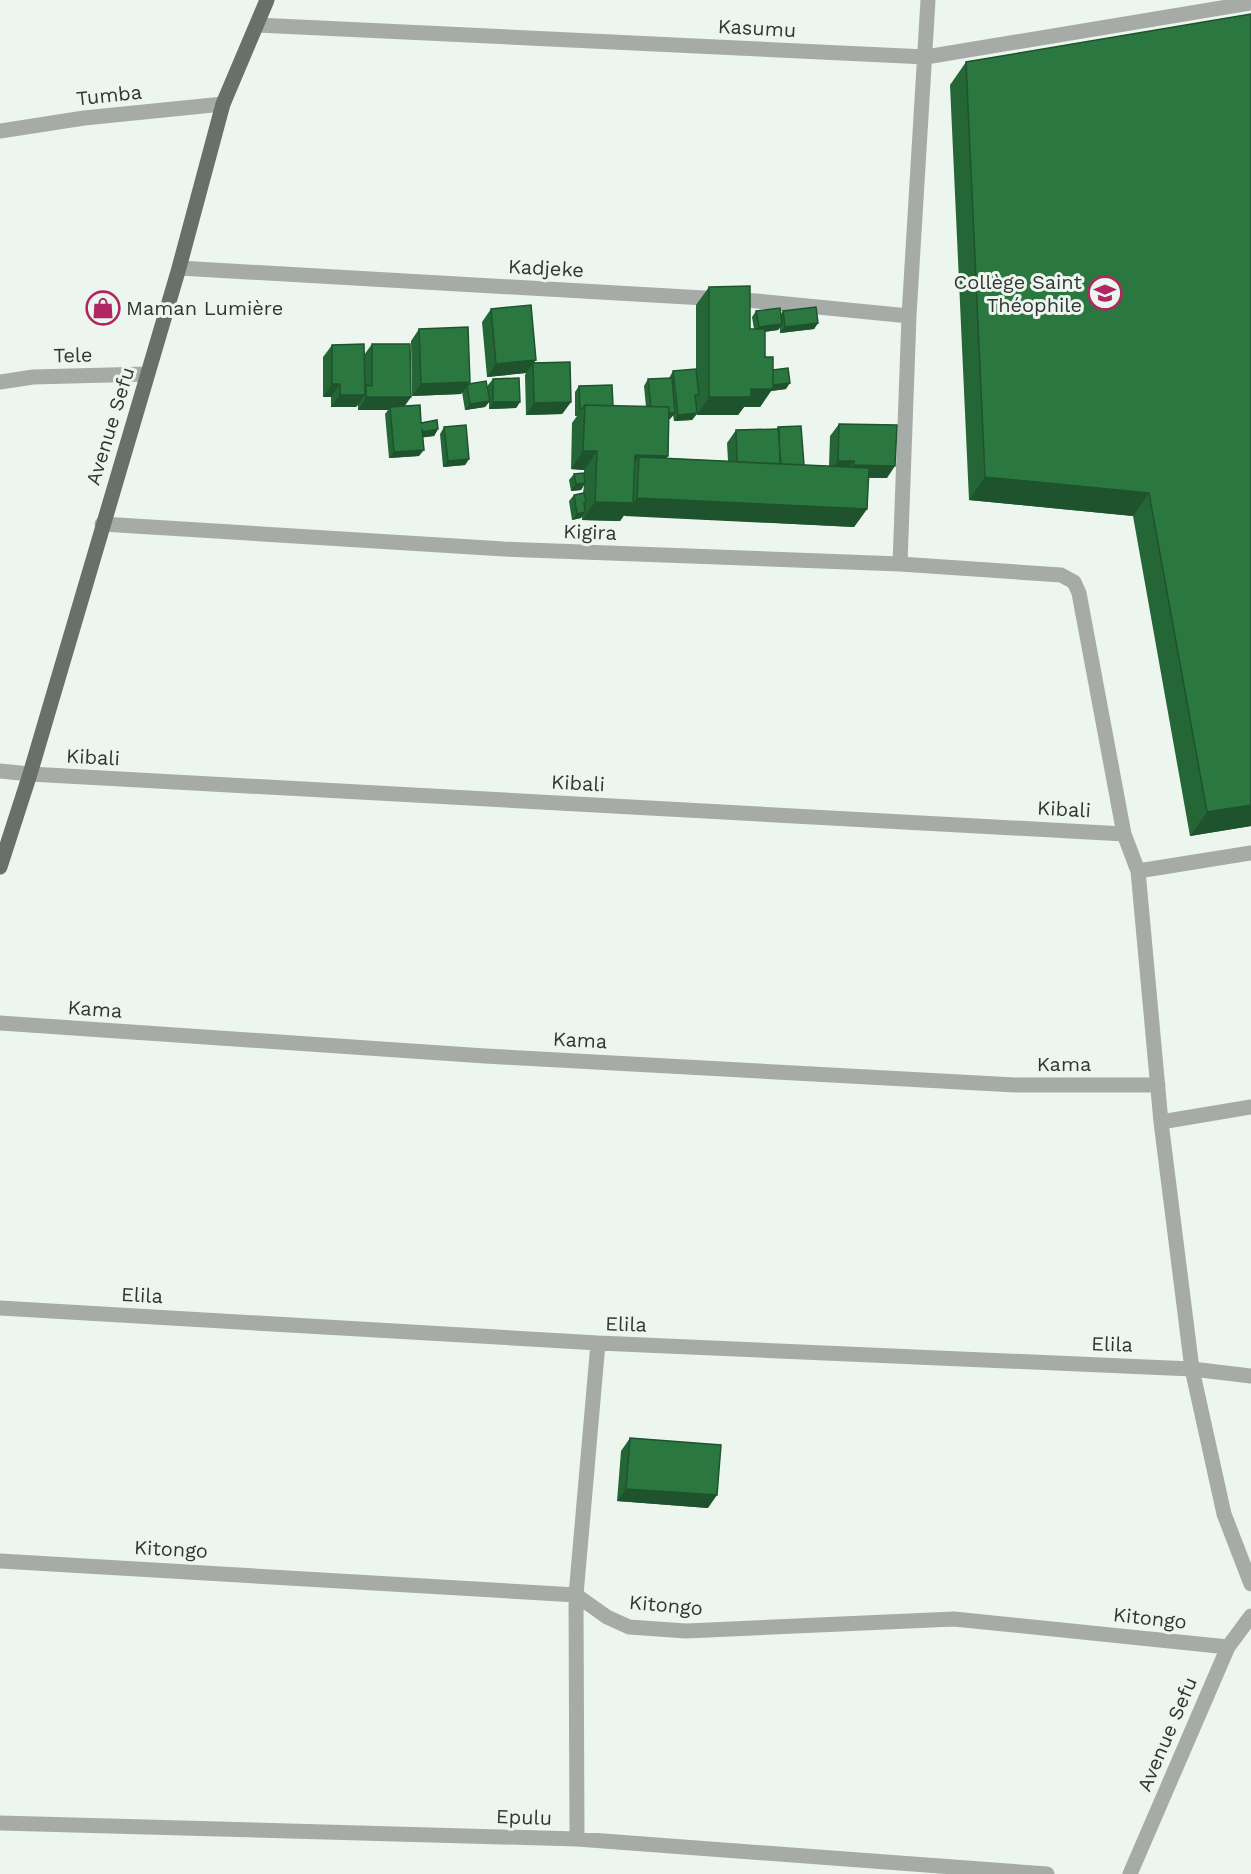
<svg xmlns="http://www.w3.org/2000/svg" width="1251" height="1874" font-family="'Work Sans',sans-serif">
<rect width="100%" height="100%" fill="#ecf6ee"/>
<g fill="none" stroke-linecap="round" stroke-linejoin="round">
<path stroke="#a7aba8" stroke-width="15" d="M257 25 926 57 1251 3
M0 131 84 118 223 104
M179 268 757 301 909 316
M0 382 33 377 147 374
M102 524 504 549 900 564 1061 575 1074 582 1079 593 1124 834 1138 871 1161 1122 1192 1369 1224 1514 1251 1584
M900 564 909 316 928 0
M0 771 30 774 1124 834
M1138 871 1251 853
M0 1023 485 1056 1015 1085H1158
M1161 1122 1251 1107
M0 1308 598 1343 1192 1369 1251 1376
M0 1561 576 1595 607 1617 629 1627 686 1631 954 1619 1228 1647
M0 1823 577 1839 1047 1874
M577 1839 576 1595 598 1343
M1130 1874 1228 1647 1251 1616"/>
<path stroke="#69706a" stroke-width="15" d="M0 867 30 774 179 268 223 104 267 0"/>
</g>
<path fill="#256637" d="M1251 14V826L1190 836 1133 516 969 500 950 85 966 62Z
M709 287 750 329H754L752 317 756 311 781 314 783 311 818 323 814 329 780 333V328L778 330 765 332V357L786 389 771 391 760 407H744L738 415H697V414L692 420 674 421 673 415 670 419H669L668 456 666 458 728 461 727 443 736 430 777 429 778 427 804 465 829 466 830 436 839 424 887 478H868L867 509 854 527 624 515 620 521 582 520V516L581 518 572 520 569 501 574 495 583 493 584 485 581 490 571 491 569 480 574 474 584 476V470L571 469 572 423 577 416H575V392L579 386 613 406 646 407 644 386 648 379 669 378 673 371 696 370V305Z
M491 309 534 362 571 402 562 414 526 415 525 375 526 373 487 377 482 322Z
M419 329 470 382 469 384 488 394V385L493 379 520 402 516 408 489 409V402L485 407 465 410 462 392 461 394 412 396 411 341Z
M372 344 411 397 404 406 421 423 438 429 434 436 423 437 419 456 389 458 385 414 388 410H358V405L356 407H331V397H323V357L332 345 364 355Z
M444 427 469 459 465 465 443 467 440 434Z
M630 1438 708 1508 617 1501 621 1451Z"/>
<path fill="#1e532d" d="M818 323 814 329 780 333 785 327Z
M782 324 778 330 754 333 759 327Z
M536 360 526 373 487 377 496 364Z
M470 382 461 394 412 396 421 384Z
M790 383 786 389 771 391 760 407H744L738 415H697L709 397 751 389Z
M332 384H340L331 397H323Z
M340 395H365L356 407H331Z
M366 397H411L402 410 390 407 388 410H358Z
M490 401 485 407 465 410 470 404Z
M493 402H520L516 408 489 409Z
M571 402 562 414 526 415 534 403Z
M675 413 670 419 647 421 652 415Z
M697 413 692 420 674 421 678 415Z
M438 429 434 436 419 438 423 432Z
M424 450 419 456 389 458 394 452Z
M583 451H597L584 470 571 469Z
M635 455 668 456 655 474 639 457 627 473Z
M469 459 465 465 443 467 448 461Z
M838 461H854L845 473H829Z
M854 465 895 466 887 478 845 477Z
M985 477 1149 493 1133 516 969 500Z
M585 483 581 490 571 491 576 484Z
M637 498 867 509 854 527 624 516Z
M595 502 633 503 620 521 582 520Z
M585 512 581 518 572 520 577 514Z
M1251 805V826L1190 836 1207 812Z
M626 1489 717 1495 708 1508 617 1501Z"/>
<path fill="#2b7740" stroke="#1e532d" stroke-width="1.5" d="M1251 14V805L1207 812 1149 493 985 477 966 62Z
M750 286V329H765V357H773V389H751V397H709V287Z
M531 305 536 360 496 364 491 309Z
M816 307 818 323 785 327 783 311Z
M780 308 782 324 759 327 756 311Z
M468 327 470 382 421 384 419 329Z
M364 344 365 395H340V384H332V345Z
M372 344H410L411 397H366V385L372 386Z
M570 362 571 402 534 403 533 363Z
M788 368 790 383 773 385V370Z
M696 369 699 395H695L697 413 678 415 673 371Z
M519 378 520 402H493V379Z
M672 378 675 413H669V407H651L648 379Z
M486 381 490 401 470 404 467 386 469 384Z
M612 385 613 406 585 405 582 409H580L579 386Z
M420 405 421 423 437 420 438 429 423 432 422 429 424 450 394 452 390 407Z
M585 405 669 407 668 456 635 455 633 503 595 502 597 451H583Z
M839 424 897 425 895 466 854 465V461H838Z
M466 425 469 459 448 461 444 427Z
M801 426 804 465 781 464 778 427Z
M779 429 780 464 737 462 736 430Z
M639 457 869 468 867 509 637 498Z
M584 473 585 483 576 484 574 474Z
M584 493 586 502 584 503 585 512 577 514 574 495Z
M630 1438 721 1445 717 1495 626 1489Z"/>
<defs>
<g id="school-ring" transform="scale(1.725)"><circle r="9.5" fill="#ecf6ee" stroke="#b02562" stroke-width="1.5"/><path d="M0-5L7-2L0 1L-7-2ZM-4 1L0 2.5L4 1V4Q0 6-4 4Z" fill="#b02562"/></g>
<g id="shop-ring" transform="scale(1.725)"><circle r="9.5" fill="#ecf6ee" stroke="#b02562" stroke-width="1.5"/><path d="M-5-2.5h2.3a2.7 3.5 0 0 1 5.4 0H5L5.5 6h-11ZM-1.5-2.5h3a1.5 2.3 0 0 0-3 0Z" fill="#b02562"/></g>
</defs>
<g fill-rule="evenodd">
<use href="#school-ring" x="1105" y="293"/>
<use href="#shop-ring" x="103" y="308"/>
</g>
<g text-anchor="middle" stroke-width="6" stroke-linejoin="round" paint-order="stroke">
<g font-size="20" fill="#323633" stroke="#ecf6ee">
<text transform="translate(757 28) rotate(3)" y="7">Kasumu</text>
<text transform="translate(109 95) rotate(-6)" y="7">Tumba</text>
<text transform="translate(546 268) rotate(3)" y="7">Kadjeke</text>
<text transform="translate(73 355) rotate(-1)" y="7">Tele</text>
<text transform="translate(110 426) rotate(-73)" y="7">Avenue Sefu</text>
<text transform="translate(590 532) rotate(2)" y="7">Kigira</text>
<text transform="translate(93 757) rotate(3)" y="7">Kibali</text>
<text transform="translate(578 783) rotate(3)" y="7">Kibali</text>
<text transform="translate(1064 809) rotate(3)" y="7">Kibali</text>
<text transform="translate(95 1009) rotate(4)" y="7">Kama</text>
<text transform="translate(580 1040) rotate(3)" y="7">Kama</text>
<text x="1064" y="1071">Kama</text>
<text transform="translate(142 1295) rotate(3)" y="7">Elila</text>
<text transform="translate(626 1324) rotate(2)" y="7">Elila</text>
<text transform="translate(1112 1344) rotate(2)" y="7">Elila</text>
<text transform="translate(171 1549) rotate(3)" y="7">Kitongo</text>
<text transform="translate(666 1605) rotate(5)" y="7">Kitongo</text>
<text transform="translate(1150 1618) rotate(6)" y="7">Kitongo</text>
<text transform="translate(1167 1734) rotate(-67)" y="7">Avenue Sefu</text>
<text transform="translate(524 1817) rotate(2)" y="7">Epulu</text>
</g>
<g font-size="20" fill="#323633" stroke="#ecf6ee" text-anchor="end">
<text x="1082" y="289">Collège Saint<tspan x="1082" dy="23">Théophile</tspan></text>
<text x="126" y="315" text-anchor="start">Maman Lumière</text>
</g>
</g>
</svg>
